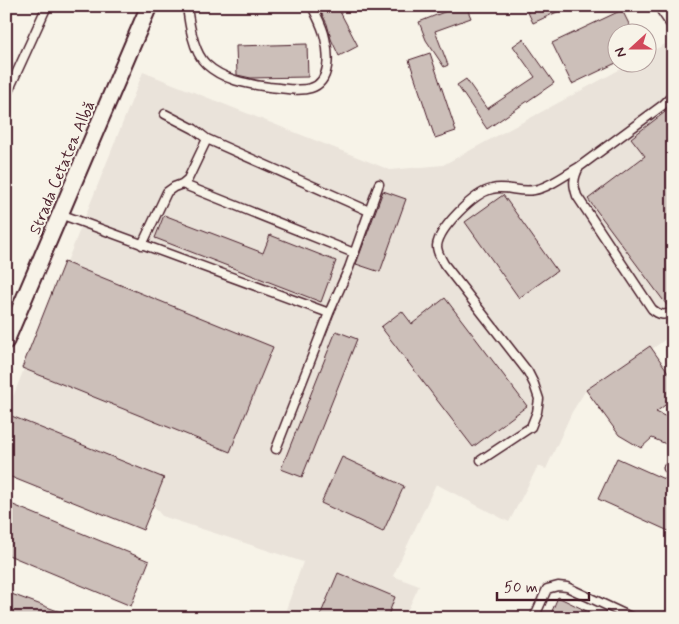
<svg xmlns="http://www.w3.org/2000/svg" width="679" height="624" font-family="Mynerve,sans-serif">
<rect width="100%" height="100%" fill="#f7f3e8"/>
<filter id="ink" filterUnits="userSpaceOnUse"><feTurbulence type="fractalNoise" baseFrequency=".02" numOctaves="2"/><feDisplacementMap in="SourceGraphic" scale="10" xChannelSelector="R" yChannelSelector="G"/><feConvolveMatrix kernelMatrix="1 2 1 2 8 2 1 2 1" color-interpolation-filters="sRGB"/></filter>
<g filter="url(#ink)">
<path fill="#eae3da" d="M673 40V334L652 349 649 347 586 390 572 412 546 469 538 466 509 522 436 484 393 576 419 586 404 618H283L303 562 162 516 153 505 6 444V414L143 72 390 170 443 165 632 63 646 62 647 54Z"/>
<path fill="#ccbfb9" stroke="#4a1f2b" d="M318 6H337L358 46 339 56 331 39 327 24Z
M459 6H466L471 18 435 31 448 65 444 67 426 40 419 22Z
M525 6H570L533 23Z
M622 10 633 32H616V63L572 84 552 43Z
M523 39 554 83 487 129 457 85 466 79 487 109 535 77 513 46Z
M307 44 308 77 251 78 237 75 236 46Z
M430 53 456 131 435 138 409 60Z
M673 106V306L669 308 588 199 645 156 631 138Z
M383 191 406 199 380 272 356 264Z
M503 195 557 271 519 298 465 222Z
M164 215 263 253 270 235 336 261 321 302 155 238Z
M64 262 273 347 230 452 22 368Z
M445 298 527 406 473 447 381 327 402 311 412 324Z
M336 331 357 339 302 477 281 469Z
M650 346 673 379V399L656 412 673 420V447L652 438 641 448 619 435 586 390Z
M9 415 164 478 143 530 6 475V422Z
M342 457 404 486 383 532 321 503Z
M617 458 673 483V533L598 499Z
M6 502 149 561 131 606 6 554Z
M338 573 395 597 387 618H319Z
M6 592 74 617V618H6Z
M558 597 601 618H549Z"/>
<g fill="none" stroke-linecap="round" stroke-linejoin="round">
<g stroke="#4a1f2b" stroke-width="11">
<path id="service" d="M187 6C189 23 193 52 206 64 223 80 247 84 269 87 283 88 298 92 311 88 331 82 329 54 325 38 323 27 317 17 312 6
M658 6 673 28
M673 95 663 105 579 167C573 179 573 184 577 196L652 309C659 315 664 316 673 312
M6 96 47 6
M165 114 194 129 207 139 369 211
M182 184 354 253
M60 214 329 313
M142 245 167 192 174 187 182 184 188 179 207 139
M276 449 329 313 349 268 379 184
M481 460 531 427 537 412 539 399 534 384 528 372 444 264C441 258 437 253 437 246 439 228 474 193 492 189 506 185 519 193 534 190 548 188 565 175 579 167
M668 468 673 470
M534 618 547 589 558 586 567 587 633 618"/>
</g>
<g stroke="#4a1f2b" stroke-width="19">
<path id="minor" d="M6 341 149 6"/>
</g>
<use href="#service" stroke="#f7f3e8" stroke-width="8"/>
<use href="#minor" stroke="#f7f3e8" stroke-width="15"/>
</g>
</g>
<g text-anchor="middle" stroke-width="4" stroke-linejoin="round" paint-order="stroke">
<g font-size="16" fill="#4a1f2b" stroke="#f7f3e8">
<text transform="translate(61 167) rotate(-67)" y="6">Strada Cetatea Albă</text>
</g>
</g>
<rect width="679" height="624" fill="none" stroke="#f7f3e8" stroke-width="25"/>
<rect x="12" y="12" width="654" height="599" fill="none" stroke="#4a1f2b" stroke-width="2" filter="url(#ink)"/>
<g transform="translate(632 48) rotate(249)"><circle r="24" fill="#f7f3e8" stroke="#b29e9c"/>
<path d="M0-4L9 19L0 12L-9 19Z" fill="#d1495b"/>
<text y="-8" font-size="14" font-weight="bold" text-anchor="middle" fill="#4a1f2b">N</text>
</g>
<path d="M497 592v8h92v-8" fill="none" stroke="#4a1f2b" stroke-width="2.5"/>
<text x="504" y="592" font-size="15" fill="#4a1f2b" stroke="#f7f3e8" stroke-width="4" paint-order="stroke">50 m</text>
</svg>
